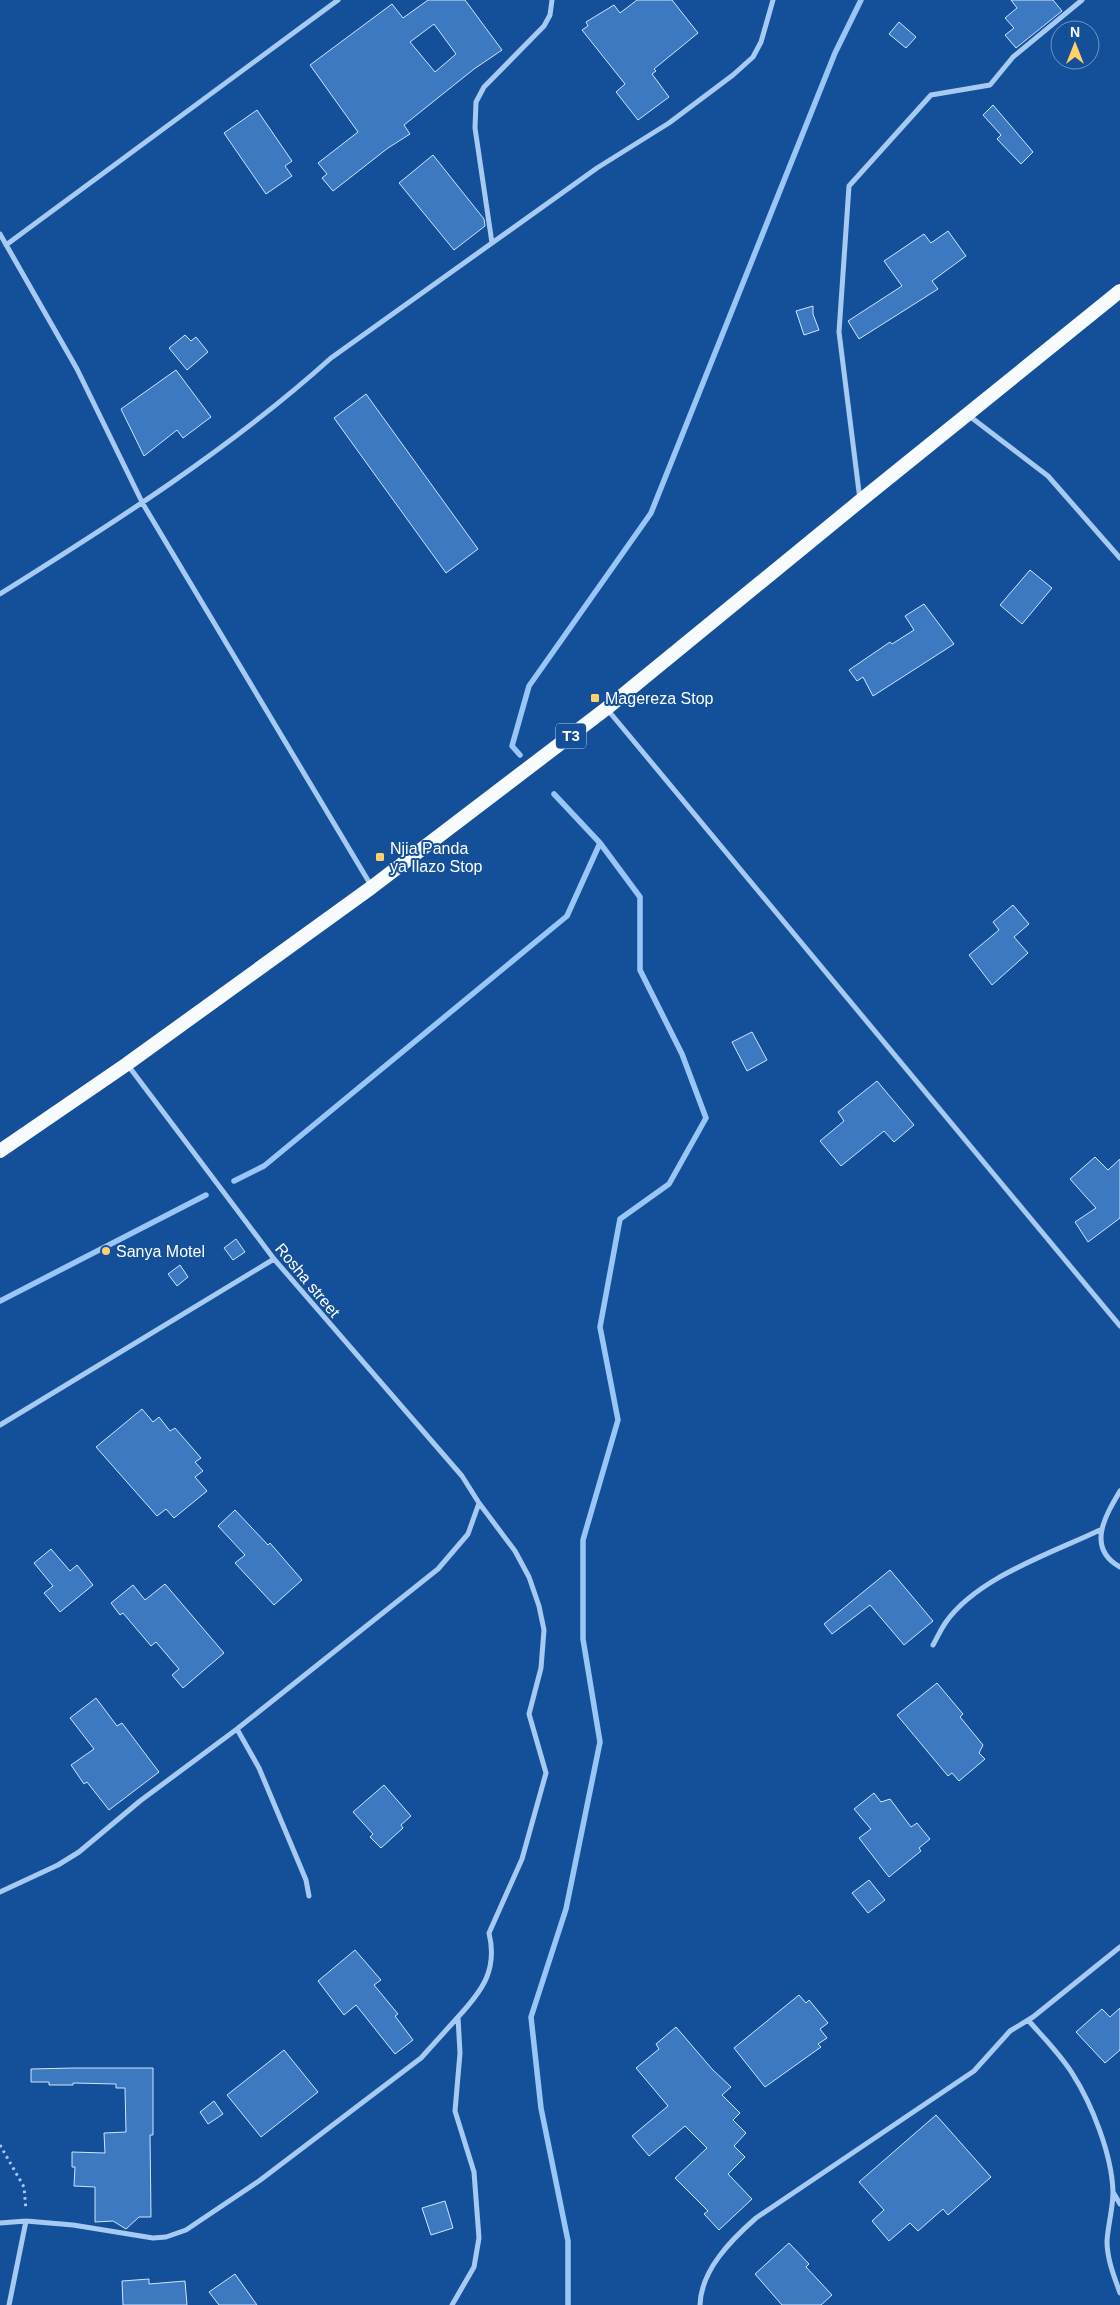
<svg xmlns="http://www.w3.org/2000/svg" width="1120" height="2305" font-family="Helvetica,sans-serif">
<rect width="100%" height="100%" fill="#145099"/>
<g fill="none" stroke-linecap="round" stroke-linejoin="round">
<path stroke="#99c6f6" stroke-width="5.5" d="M520 755 512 746 529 686 651 513 835 53 861 0
M234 1181 264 1166 567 916 600 843 554 794
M0 1301 206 1195
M568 2305V2241L541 2108 531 2017 566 1909 600 1742 583 1639V1540L618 1420 600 1327 620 1219 669 1184 706 1118 682 1054 640 970V897L600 843"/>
</g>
<path fill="#3d79c1" stroke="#cfe4fd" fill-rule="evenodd" d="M428 0H465L502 50 474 69 404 125 410 134 388 148 333 191 322 178 327 174 318 163 358 132 310 65 392 4 403 18ZM434 24 456 54 435 72 410 42Z
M637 0H672L698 33 654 69 656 71 652 74 669 97 638 120 616 92 625 84 582 30 588 26 586 22 614 5 620 13Z
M1011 0H1053L1062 11 1016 48 1005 35 1014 28 1005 18 1017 8Z
M899 22 916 37 906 48 889 34Z
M993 105 1033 152 1021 164 997 139 1001 135 983 115Z
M257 110 292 161 285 166 292 176 266 194 224 133Z
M433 155 484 219 485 226 454 250 399 183Z
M948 231 966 256 932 281 938 289 859 339 848 321 902 286 884 261 924 234 931 243Z
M813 306V314L819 330 804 335 796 311Z
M185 335 191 341 196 337 208 352 187 370 169 348Z
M176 370 211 417 183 438 177 430 144 456 121 409Z
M366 394 478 549 446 573 334 418Z
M1030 570 1052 588 1022 624 1000 605Z
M924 604 954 644 873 696 863 677 857 681 849 670 890 642 892 644 914 630 905 616Z
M1013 905 1029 924 1014 937 1028 953 992 985 969 955 999 930 993 922Z
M752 1032 767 1060 747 1071 732 1042Z
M877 1081 914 1125 894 1142 884 1131 841 1166 820 1141 844 1121 838 1112Z
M1095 1157 1108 1170 1120 1159V1218L1088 1242 1075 1222 1096 1208 1070 1179Z
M236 1239 245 1252 233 1260 224 1248Z
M180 1265 188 1277 177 1286 168 1274Z
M142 1409 153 1422 159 1417 170 1431 175 1428 201 1458 195 1462 203 1471 195 1477 207 1491 174 1518 166 1509 157 1516 96 1447Z
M235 1510 268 1545 270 1543 302 1580 274 1605 235 1563 245 1555 218 1526Z
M51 1549 70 1571 77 1565 93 1585 60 1612 44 1593 53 1586 34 1563Z
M890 1570 933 1621 904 1645 870 1605 832 1634 824 1624Z
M165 1584 224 1653 183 1688 172 1675 179 1669 156 1642 151 1646 123 1613 120 1615 111 1603 133 1585 145 1600Z
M937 1683 963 1714 960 1717 983 1745 979 1753 985 1759 959 1781 952 1773 948 1776 897 1715Z
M96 1698 117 1726 122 1723 159 1772 109 1810 87 1782 84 1784 71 1765 94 1749 70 1718Z
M384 1785 411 1816 401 1825 403 1828 381 1848 370 1837 373 1834 353 1812Z
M874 1793 881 1802 890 1799 911 1827 917 1823 930 1839 919 1848 921 1851 889 1877 859 1838 871 1829 854 1809Z
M869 1880 885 1900 868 1913 852 1893Z
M355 1950 381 1980 374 1985 398 2014 395 2016 413 2040 395 2054 356 2005 344 2015 318 1981Z
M799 1995 806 2003 809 2000 828 2023 820 2029 827 2038 818 2044 821 2047 765 2087 734 2048Z
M1120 2008V2050L1105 2063 1076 2032 1102 2009 1110 2017Z
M676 2027 712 2069 731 2087 722 2095 740 2113 733 2120 746 2133 734 2146 745 2157 728 2174 752 2199 719 2230 704 2214 708 2211 675 2178 707 2148 685 2126 649 2156 632 2136 668 2106 636 2068 659 2049 656 2044Z
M284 2050 318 2092 261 2137 227 2095Z
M73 2068H153V2135H150L151 2217H139L126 2229 113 2221 95 2222V2187L74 2186 75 2167H72V2152L105 2153 104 2133 126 2132 125 2088H116V2084L73 2083V2085H49V2082H31V2069Z
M214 2101 223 2114 208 2124 200 2112Z
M936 2115 991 2177 948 2215 943 2209 918 2231 910 2223 889 2241 872 2221 884 2210 859 2182Z
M445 2201 453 2228 431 2235 422 2208Z
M789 2243 809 2264 806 2267 832 2295 821 2305H782L755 2274Z
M235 2274 257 2305H219L209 2292Z
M149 2279V2284L185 2281 187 2305H123L122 2281Z"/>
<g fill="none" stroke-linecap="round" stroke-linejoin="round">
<path stroke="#a7caf3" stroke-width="3" stroke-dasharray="2.5 4" stroke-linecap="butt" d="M0 2145 24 2187 26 2210"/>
<path stroke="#a7caf3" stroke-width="5" d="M0 234 77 369 143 504 372 887
M492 243 475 128 476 102 484 87 544 26 550 15 552 0
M6 245 338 0
M968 415 1048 476 1120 558
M860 500 839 332 849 186 931 95 990 85 1013 57 1082 0
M0 594C115 522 230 449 331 358L597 168 669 123 733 75 753 57 761 42 773 0
M607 709 1120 1326
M127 1064 274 1259 462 1476 479 1503 515 1551 529 1577 539 1606 544 1630 541 1668 529 1714 546 1773 522 1859 489 1933C498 1970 482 1991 458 2017L460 2053 455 2111 474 2172 479 2238 474 2267 452 2305
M0 1425 274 1259
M1120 1491C1105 1516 1086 1548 1120 1567
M933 1645C937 1638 941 1629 946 1622 978 1577 1052 1553 1100 1530
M237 1729 259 1768 306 1880 309 1896
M0 1892 58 1865 79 1852 140 1801 237 1729 438 1569 468 1534 479 1503
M1028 2020C1043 2037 1060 2054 1072 2073 1092 2104 1112 2155 1113 2192 1113 2208 1108 2225 1107 2241 1107 2259 1114 2276 1120 2293
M1113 2192 1120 2204
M0 2223 26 2221 73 2225 153 2238 166 2237 186 2230 259 2181 421 2058 458 2017
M9 2305 26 2221
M700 2305C701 2270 731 2240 756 2218L974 2071 1010 2031 1033 2017 1120 1947"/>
<path stroke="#f9fcff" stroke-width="14" d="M0 1151 127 1064 372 887 607 708 860 501 1120 291"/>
</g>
<g fill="#ffd169" stroke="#145099" stroke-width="2">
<rect x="590" y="693" width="10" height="10" rx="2.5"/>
<rect x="375" y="852" width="10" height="10" rx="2.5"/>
<circle cx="106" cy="1251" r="5"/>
</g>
<g text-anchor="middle" stroke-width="4" stroke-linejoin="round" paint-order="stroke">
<rect fill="#145099" stroke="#b8cae0" stroke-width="1" x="556" y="723.5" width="30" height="25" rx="4"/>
<g font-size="15" font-weight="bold" fill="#fff">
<text x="571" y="741">T3</text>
</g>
<g font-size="16" fill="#fff" stroke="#145099" text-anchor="start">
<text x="605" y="704">Magereza Stop</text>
<text x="390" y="854">Njia Panda<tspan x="390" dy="18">ya Ilazo Stop</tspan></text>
<text x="116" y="1257">Sanya Motel</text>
</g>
<g font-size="16" fill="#fff" stroke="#145099">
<text transform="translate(308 1280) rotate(50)" y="6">Rosha street</text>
</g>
</g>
<g transform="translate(1075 45)"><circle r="24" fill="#145099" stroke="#7296c2"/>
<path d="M0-4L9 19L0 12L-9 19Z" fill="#ffd169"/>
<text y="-8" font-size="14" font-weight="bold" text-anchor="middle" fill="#ffffff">N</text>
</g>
</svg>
